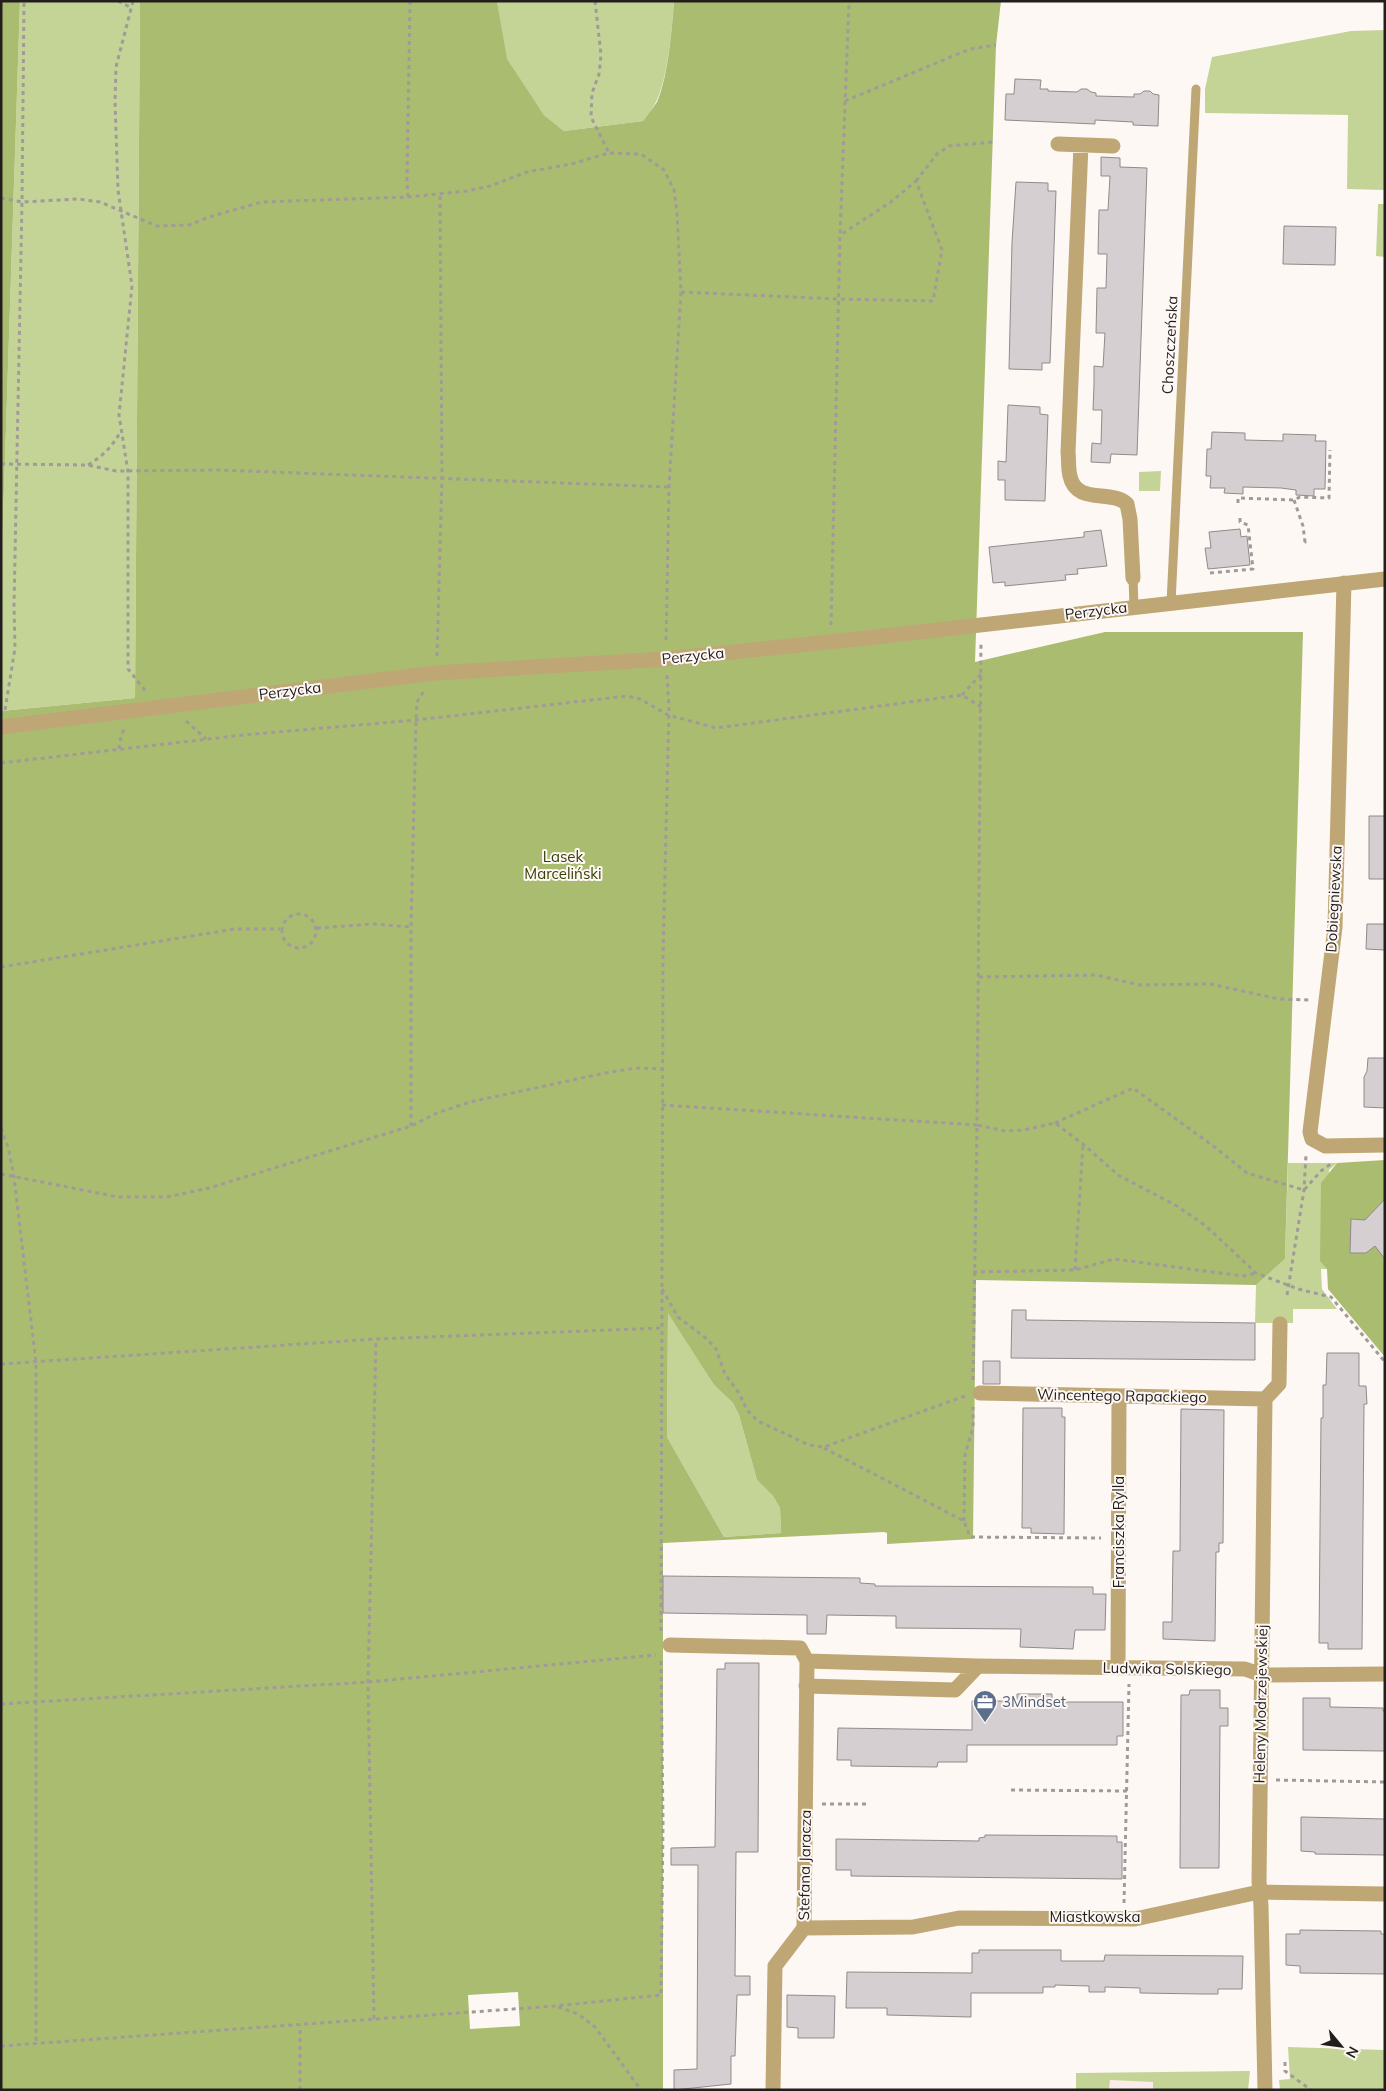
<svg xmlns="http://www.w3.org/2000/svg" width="1386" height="2091" font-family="Mulish,sans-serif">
<rect width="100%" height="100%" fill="#fef8f5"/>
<path fill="#fbebeb" d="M1110 2080 1153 2082V2090H1109Z"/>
<path fill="#c4d496" d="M20 1H140L135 698 1 711V580Z
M497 1H674C672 27 668 79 656 102 653 108 647 115 643 121L564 131 544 115 506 59Z
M1385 30V190L1347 189 1348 115 1205 113V89L1212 57 1351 31Z
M1378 204H1385V257L1376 256Z
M1161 471 1160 491H1139V472Z
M1288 1163H1337L1329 1170 1327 1269H1321L1322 1289 1337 1309H1293V1323H1255L1256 1285 1285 1259Z
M668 1312 714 1385 733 1403 739 1415 757 1480 773 1496 780 1508 781 1533 724 1537 667 1437Z
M1288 2047 1385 2050V2090H1280L1279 2080 1290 2079Z
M1250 2071 1248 2090H1153V2082L1110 2080 1109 2090H1076V2073Z"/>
<path fill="#aabc70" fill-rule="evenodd" d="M1 1H20L1 580Z
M140 1H497L507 59 544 115 564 131 643 121C647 115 653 108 657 102 668 78 672 28 674 1H1001L996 45 975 662 1105 632H1303L1285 1259 1256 1285 976 1280 973 1539 887 1544V1533L884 1532 663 1543V2090H1V711L135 698ZM668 1313 714 1385 733 1403 739 1415 757 1480 773 1496 780 1508 781 1533 724 1537 667 1437ZM518 1992 520 2026 470 2029 468 1995Z
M1385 1160V1357L1328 1289 1327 1269 1320 1261 1321 1183 1337 1163Z"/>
<path fill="#d5cfd1" stroke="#908a8c" d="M1015 79 1041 80 1040 89H1048V91L1077 92 1081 89H1087L1091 92 1096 93V96L1134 97V94H1140L1144 91H1150L1153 94 1159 95 1158 126 1133 125V122L1095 120V124L1005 120 1006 94H1014Z
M1101 157 1120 158V167L1147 168 1137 455 1111 454 1110 463 1091 462 1092 443 1101 444 1102 410H1093L1094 385V366L1103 367 1105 333H1096L1097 288H1106L1107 254H1098L1099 210H1108L1110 176H1101Z
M1016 182 1048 183V191H1056L1050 363H1042V370L1009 369 1012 242Z
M1284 226 1336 227 1335 265 1283 264Z
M1008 405 1040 407V414L1048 415 1045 501 1005 500V480H998V461L1006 462Z
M1212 432 1245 433V440L1283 441V434L1316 435 1315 441H1326L1325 489H1314V496L1296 495V490L1281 488 1243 487V494L1224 493 1225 488H1210L1211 476H1206L1207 449H1211Z
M1240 529 1241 537 1247 536 1250 565 1208 569 1205 548H1211L1209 532Z
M1101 530 1107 566 1077 569 1078 574 1065 575 1066 580 1005 586V582L993 583 989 547 1084 537V532Z
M1369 816H1385V879H1369Z
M1367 924H1385V950L1366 949Z
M1368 1058H1385V1108L1364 1107V1077L1367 1071Z
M1385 1199V1259L1375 1246 1366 1253H1350L1351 1219 1365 1220Z
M1012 1310H1026V1320L1255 1323V1360L1011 1358Z
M1327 1353H1359V1386H1366L1367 1404H1364L1362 1649H1328V1643H1319L1321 1418H1323V1385H1326Z
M983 1361H1000V1384H983Z
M1023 1408H1062V1417H1065L1064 1534 1031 1533V1528H1022Z
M1181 1409 1224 1410 1223 1543H1219V1552H1216L1215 1641 1163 1639V1622H1172L1173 1551H1180Z
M663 1576 860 1578V1583L875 1584V1586L1093 1587V1594H1106L1105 1630H1075L1073 1649 1020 1647 1021 1629 896 1628V1616L827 1615 826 1634H807V1615L663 1613Z
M725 1663H759L758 1852H736L735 1976H750V1995H737L735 2056H731V2084L674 2090V2070L697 2069 698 1865H671V1848L715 1847 717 1669H725Z
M1190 1690H1220V1708H1228V1726H1220L1219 1868H1180L1181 1695H1189Z
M1017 1694H1052V1702H1123V1736H1117V1745H967V1762H938L937 1767 851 1766V1760H837L838 1728 972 1730V1701H1017Z
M1303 1698H1330V1707L1383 1708V1711H1385V1751L1303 1750Z
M1301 1817 1385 1819V1855L1315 1854V1852L1301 1851Z
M985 1835 1117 1836V1842H1122V1879L851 1876V1870H836V1839L979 1841V1838L985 1837Z
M1300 1930 1381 1931V1934H1385V1974L1300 1973V1966L1286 1965V1934H1300Z
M979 1950H1061V1961H1104L1105 1955 1243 1956 1242 1989H1218V1994H1203L1140 1993V1988L1105 1987V1992H1089V1986L1055 1985V1987H1043V1993H971V2017L887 2015V2008H846L847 1972 972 1973V1953H979Z
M787 1995 835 1996 834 2038H798V2028L787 2027Z"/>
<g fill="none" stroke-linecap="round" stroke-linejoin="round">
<path stroke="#a09b99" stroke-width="3" stroke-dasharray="4 4" stroke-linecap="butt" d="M118 1 132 8
M133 1 116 67 115 102 118 190 132 286 119 415 128 472V669L144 689 145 692
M595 1 601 55 599 74 592 93 591 117 609 153
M845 101 970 49 996 45
M916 181 937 154 949 146 993 142
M408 197 407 181 410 1
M1 198 22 202 78 199 100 202 157 226 189 225 209 217 262 202 408 197 467 191 490 186 527 172 571 164 609 153 641 154 664 170 674 190 677 213 681 292 669 487 666 643
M681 292 838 299 933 301 942 250 916 181 891 202 840 235
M1 464 87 465 116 471 219 470 669 487
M88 465C103 456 112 447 121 431
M1294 500 1303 526 1305 542H1303
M1238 503V498L1294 500 1300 497 1329 498 1330 450
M1210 573 1253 569 1248 525 1240 522V518
M831 625 840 235 849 1
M437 656 442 477 440 194
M962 695 981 674
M5 710 15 648 14 606 22 202 24 1
M186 721 206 739
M119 749 121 736 124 729
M1 763 243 735 416 720 627 696 640 699 668 715 716 728 962 695 981 707
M282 931a17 17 0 1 1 34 0a17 17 0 1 1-34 0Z
M317 928 373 924 411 927
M1 967 235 929H280
M979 977 1096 975 1140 985 1210 984 1279 999 1310 1000
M662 1105 977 1125 981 641
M1055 1123 1133 1088 1216 1148 1247 1173 1304 1190 1321 1171 1332 1163
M411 1126V927L416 720 417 702 424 691
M1 1128 8 1147 14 1177 36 1363V2043
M1 1174 118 1197H167L209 1188 411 1126 437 1113 470 1102 605 1073 636 1068 662 1069
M1075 1270 1083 1145
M973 1272 1075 1270 1114 1259 1243 1276 1256 1273
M662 1289 678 1317 707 1339 716 1349 725 1374 739 1393 747 1410 758 1421 809 1445 824 1447 965 1396
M1287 1295 1304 1190 1306 1155
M1 1364 376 1339 662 1328
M973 1380 977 1125 1005 1131 1024 1130 1055 1123 1083 1144 1118 1175 1177 1206 1206 1226 1256 1273 1298 1289 1331 1297 1385 1362
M824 1448 964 1521 970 1537 1101 1538
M964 1521 965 1454 973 1428V1407
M661 1631 663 956 669 709 667 675
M1 1704 368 1682 656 1655
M1276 1780 1385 1782
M1011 1790 1127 1791
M822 1804H869
M1124 1903 1129 1684
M558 2007 578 2014 595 2027 641 2090
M374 2019 368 1682 376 1339
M1 2046 555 2006 661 1995 663 1823 661 1659
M1285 2062V2071L1311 2090
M300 2090V2025"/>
<path stroke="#bea774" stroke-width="9" d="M1133 578 1134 607
M1171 603 1196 89"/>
<path stroke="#bea774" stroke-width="15" d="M1058 144 1113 146
M1081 145 1068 452C1069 460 1068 469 1070 476 1076 505 1111 489 1127 504L1130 519 1133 578
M1344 583 1335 927 1310 1132 1312 1139 1325 1146 1385 1145
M1 727 435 673 666 659 866 638 1385 579
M980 1393 1265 1399
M670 1645 800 1648 807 1661 978 1666 1245 1669 1262 1675 1385 1674
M1118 1668 1119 1396
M806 1686 955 1690 978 1666
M804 1928 913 1927 959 1918 1135 1919 1259 1892 1385 1894
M773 2090 775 1966 804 1928 807 1661
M1265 2090 1261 1906 1259 1881 1265 1399 1279 1384 1280 1324"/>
</g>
<defs>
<g id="office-pin" transform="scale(1.25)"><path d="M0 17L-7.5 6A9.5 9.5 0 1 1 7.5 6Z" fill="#5c6f8a" stroke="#fef8f5"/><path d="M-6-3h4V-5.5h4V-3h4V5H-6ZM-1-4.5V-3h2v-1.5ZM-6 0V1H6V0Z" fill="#fff"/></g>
</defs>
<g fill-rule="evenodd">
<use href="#office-pin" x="985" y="1702"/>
</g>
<g text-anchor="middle" stroke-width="4" stroke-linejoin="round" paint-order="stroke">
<g font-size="15" fill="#211e1d" stroke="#fef8f5">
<text transform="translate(1170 345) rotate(-87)" y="5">Choszczeńska</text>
<text transform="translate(1096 611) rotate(-7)" y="5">Perzycka</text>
<text transform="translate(693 656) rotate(-6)" y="5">Perzycka</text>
<text transform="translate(290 691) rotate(-7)" y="5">Perzycka</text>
<text transform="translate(1334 899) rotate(-87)" y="5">Dobiegniewska</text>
<text transform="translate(1122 1396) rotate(1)" y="5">Wincentego Rapackiego</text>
<text transform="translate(1119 1532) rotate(-90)" y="5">Franciszka Rylla</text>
<text transform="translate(1167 1669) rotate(1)" y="5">Ludwika Solskiego</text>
<text transform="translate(1261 1704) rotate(-89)" y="5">Heleny Modrzejewskiej</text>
<text transform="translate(805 1865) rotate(-89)" y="5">Stefana Jaracza</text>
<text x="1095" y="1922">Miastkowska</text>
</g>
<g font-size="15" fill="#364005" stroke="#fef8f5">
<text x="563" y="862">Lasek<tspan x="563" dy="17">Marceliński</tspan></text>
</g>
<g font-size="15" fill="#4e5e75" stroke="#fef8f5" text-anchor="start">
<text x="1002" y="1707">3Mindset</text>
</g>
</g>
<rect width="1386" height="2091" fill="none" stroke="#211e1d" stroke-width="5"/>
<g transform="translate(1341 2046) rotate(119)" stroke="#fef8f5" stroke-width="4" paint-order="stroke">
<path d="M0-4L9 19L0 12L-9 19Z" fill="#211e1d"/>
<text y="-8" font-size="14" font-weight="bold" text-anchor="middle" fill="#211e1d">N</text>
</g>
</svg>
